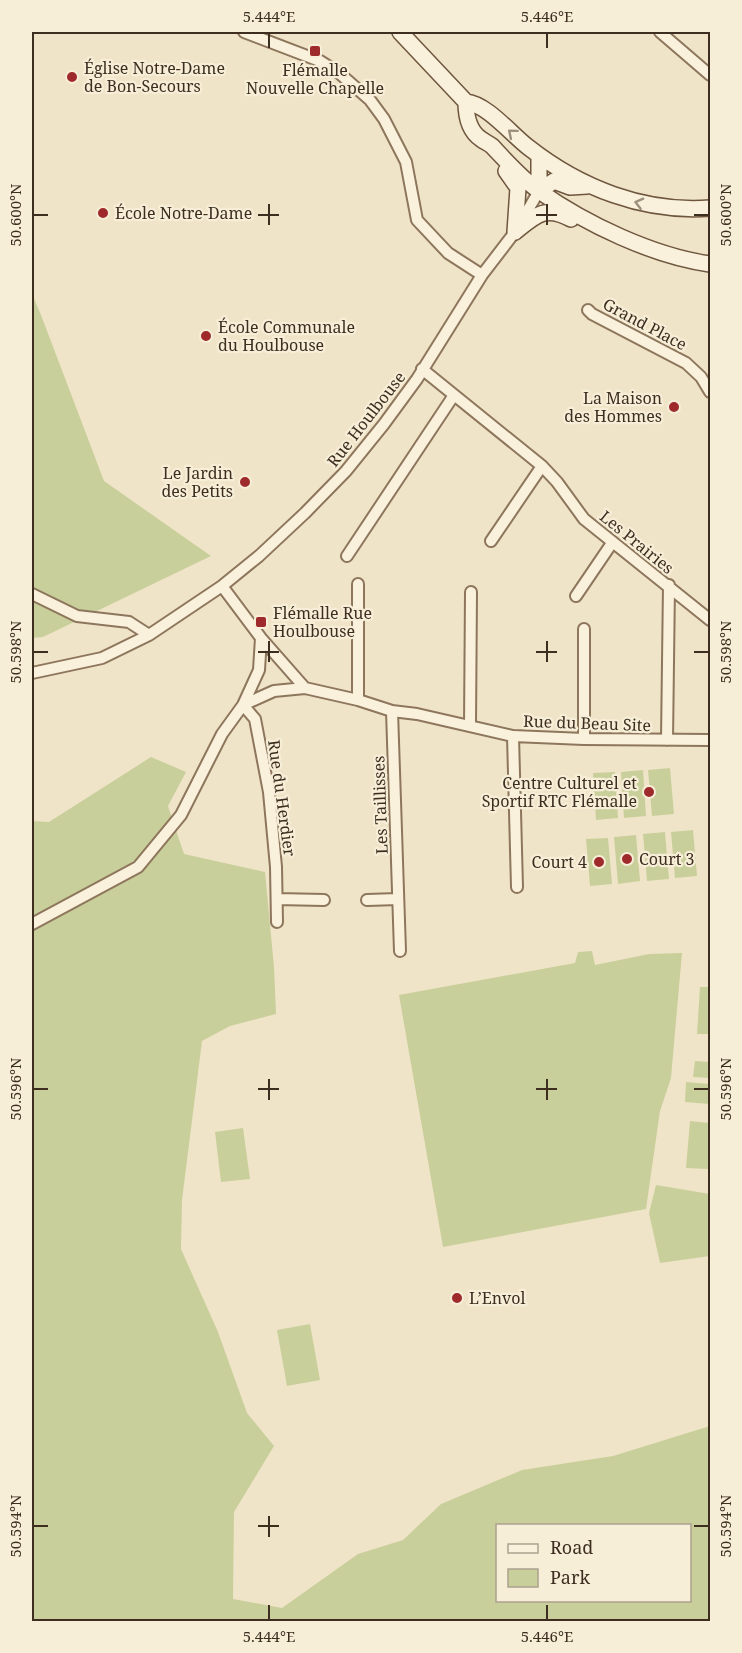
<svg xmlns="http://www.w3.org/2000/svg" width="742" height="1653" font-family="'Noto Serif',serif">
<rect width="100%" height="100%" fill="#f0e4c8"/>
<path fill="#c9cf9b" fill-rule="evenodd" d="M32 294 41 315 104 481 211 556 43 637 32 638Z
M151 757 186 772 168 806 184 854 265 872 274 967 276 1014 230 1026 202 1041 182 1200 181 1249 218 1332 247 1413 274 1446 234 1512 233 1599 282 1608 358 1554 403 1540 441 1504 522 1470 613 1456 710 1426V1621L32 1622V821L49 822ZM498 1526H690V1600H498Z
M670 768 674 814 652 816 648 770Z
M643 770 646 816 624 818 621 772Z
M615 772 618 818 596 820 593 773Z
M693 830 697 876 675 878 671 832Z
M665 832 669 879 647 881 643 834Z
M636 835 640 881 618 884 614 837Z
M608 838 612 884 590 886 586 839Z
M592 951 595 965 649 954 682 953 671 1078 660 1111 646 1209 443 1247 399 995 575 963 578 952Z
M700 987H710V1034H697Z
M695 1061 710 1062V1078L693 1077Z
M686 1082 710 1084V1104L685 1102Z
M690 1121 710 1123 708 1169 686 1168Z
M243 1128 250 1179 221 1182 215 1132Z
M656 1185 710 1194V1256L660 1263 649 1213Z
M310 1324 320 1380 287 1386 277 1330Z"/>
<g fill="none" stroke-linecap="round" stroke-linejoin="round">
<g stroke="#8d765c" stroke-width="14">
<path id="minor" d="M244 32 320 61 339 73 370 100 384 119 406 162 417 220 448 253 482 275
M660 32 710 75
M588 310 592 314 686 363 701 377 710 392
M422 369 542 466 557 482 584 519 710 620
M491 541 542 466
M347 556 454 395
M358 584V700
M222 586 261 638 305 688 358 700 392 711 417 714 513 736 584 739 710 740
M32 594 77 616 129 622 149 635
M576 596 612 543
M584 629V739
M32 673 102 658 149 635 222 586 259 556 305 513 346 471 384 424 417 379 482 275 515 232 539 191
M243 705 255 719 269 792 276 867 277 922
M243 705 274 691 305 688
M392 711 400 951
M470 725 471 592
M513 736 517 887
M667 740 669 585
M277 899 324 900
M367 900 398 899
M32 924 138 867 181 815 222 734 243 705 259 670 261 638"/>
</g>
<g stroke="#6f573f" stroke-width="18">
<path id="secondary" d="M400 32 466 102C487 104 511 134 528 147 580 188 644 213 710 208
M466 102C466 115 469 131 481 139 485 142 488 143 492 146 507 162 521 178 539 191 586 224 653 256 710 264
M506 171 518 188 515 232
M539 191 554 181 570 187 587 186
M539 191V156
M515 232C536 215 545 205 571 219"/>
</g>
<use href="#minor" stroke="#faf1dc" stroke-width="10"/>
<use href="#secondary" stroke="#faf1dc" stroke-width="15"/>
</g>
<defs><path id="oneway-chevron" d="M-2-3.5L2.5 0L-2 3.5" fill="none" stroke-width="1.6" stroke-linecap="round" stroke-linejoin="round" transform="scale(1.5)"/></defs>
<g stroke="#9c907e">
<use href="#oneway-chevron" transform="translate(512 133) rotate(-140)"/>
<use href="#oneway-chevron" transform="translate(639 203) rotate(-166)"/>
</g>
<path fill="none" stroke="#3d2e20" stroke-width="2" d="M269 33V48M547 33V48M269 204V225M547 204V225M33 215H48M258 215H279M536 215H557M694 215H709M269 641V662M547 641V662M33 652H48M258 652H279M536 652H557M694 652H709M269 1079V1100M547 1079V1100M33 1089H48M258 1089H279M536 1089H557M694 1089H709M269 1516V1537M33 1526H48M258 1526H279M694 1526H709M269 1605V1620M547 1605V1620"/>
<g fill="#9e2a2b" stroke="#f7eed8" stroke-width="2">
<rect x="309" y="45" width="12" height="12" rx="3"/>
<circle cx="72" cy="77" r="6"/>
<circle cx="103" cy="213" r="6"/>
<circle cx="206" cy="336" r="6"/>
<circle cx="674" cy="407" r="6"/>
<circle cx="245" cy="482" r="6"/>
<rect x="255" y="616" width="12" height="12" rx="3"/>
<circle cx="649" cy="792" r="6"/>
<circle cx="627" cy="859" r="6"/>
<circle cx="599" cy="862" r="6"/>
<circle cx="457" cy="1298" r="6"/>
</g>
<g text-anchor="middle" stroke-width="4.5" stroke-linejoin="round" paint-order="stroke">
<g font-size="16" fill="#3d2e20" stroke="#f7eed8" text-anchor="start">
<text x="84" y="74">Église Notre-Dame<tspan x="84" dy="18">de Bon-Secours</tspan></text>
<text x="315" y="76" text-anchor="middle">Flémalle<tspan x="315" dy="18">Nouvelle Chapelle</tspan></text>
<text x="115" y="219">École Notre-Dame</text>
<text x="218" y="333">École Communale<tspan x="218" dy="18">du Houlbouse</tspan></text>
<text x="662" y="404" text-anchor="end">La Maison<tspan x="662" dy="18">des Hommes</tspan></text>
<text x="233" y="479" text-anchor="end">Le Jardin<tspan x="233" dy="18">des Petits</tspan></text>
<text x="273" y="619">Flémalle Rue<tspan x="273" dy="18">Houlbouse</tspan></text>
<text x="637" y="789" text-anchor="end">Centre Culturel et<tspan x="637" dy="18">Sportif RTC Flémalle</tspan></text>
<text x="639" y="865">Court 3</text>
<text x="587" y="868" text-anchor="end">Court 4</text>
<text x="469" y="1304">L’Envol</text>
</g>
<g font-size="16" fill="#3d2e20" stroke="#f7eed8">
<text transform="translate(645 324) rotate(28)" y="6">Grand Place</text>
<text transform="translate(366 419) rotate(-52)" y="6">Rue Houlbouse</text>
<text transform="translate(637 542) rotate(39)" y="6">Les Prairies</text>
<text transform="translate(587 723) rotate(2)" y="6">Rue du Beau Site</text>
<text transform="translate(282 798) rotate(82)" y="6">Rue du Herdier</text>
<text transform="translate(380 805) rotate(-92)" y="6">Les Taillisses</text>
</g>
</g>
<rect width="742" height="1653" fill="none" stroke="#f7eed8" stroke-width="66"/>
<rect x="496" y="1524" width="195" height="78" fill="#f7eed8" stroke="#ada18e" stroke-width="1.5"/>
<rect x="508" y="1544" width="30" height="9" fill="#faf1dc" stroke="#ada18e" stroke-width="1.5"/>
<text x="550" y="1554" font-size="18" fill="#3d2e20">Road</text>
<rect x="508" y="1569" width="30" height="18" fill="#c9cf9b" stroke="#ada18e" stroke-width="1.5"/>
<text x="550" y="1584" font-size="18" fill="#3d2e20">Park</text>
<rect x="33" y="33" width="676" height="1587" fill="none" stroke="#3d2e20" stroke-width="2"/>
<g font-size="15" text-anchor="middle" fill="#3d2e20">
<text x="269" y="22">5.444°E</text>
<text x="547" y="22">5.446°E</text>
<text transform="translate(16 215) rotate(-90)" y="5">50.600°N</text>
<text transform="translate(726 215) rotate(-90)" y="5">50.600°N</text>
<text transform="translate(16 652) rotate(-90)" y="5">50.598°N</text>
<text transform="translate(726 652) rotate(-90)" y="5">50.598°N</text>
<text transform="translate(16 1089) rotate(-90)" y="5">50.596°N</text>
<text transform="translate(726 1089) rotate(-90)" y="5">50.596°N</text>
<text transform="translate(16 1526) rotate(-90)" y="5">50.594°N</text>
<text transform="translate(726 1526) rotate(-90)" y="5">50.594°N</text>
<text x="269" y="1642">5.444°E</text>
<text x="547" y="1642">5.446°E</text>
</g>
</svg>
